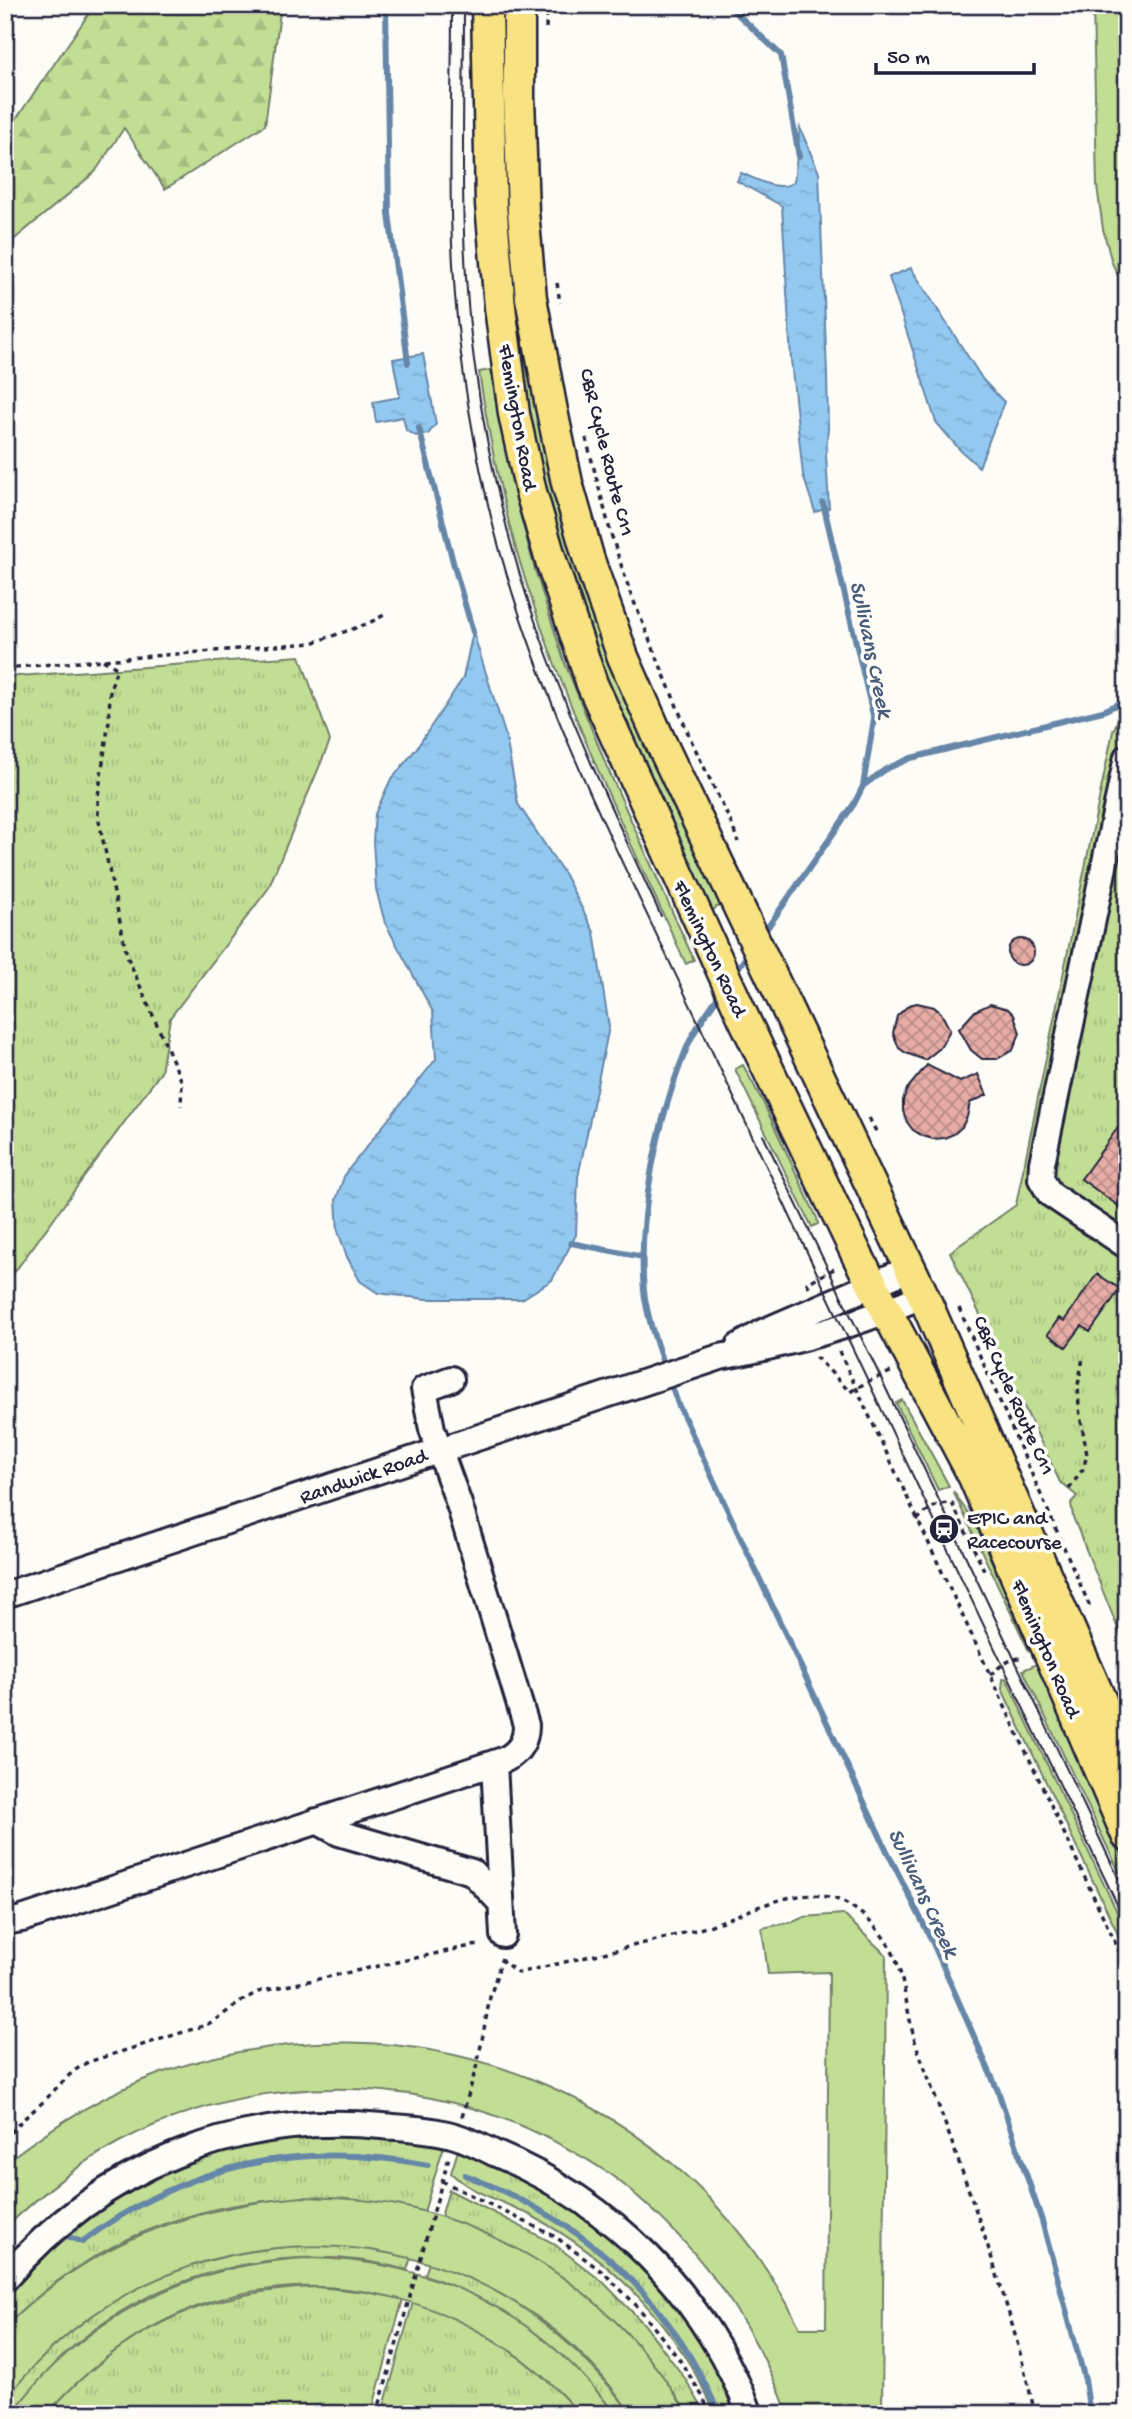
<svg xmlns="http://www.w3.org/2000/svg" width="1132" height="2419" font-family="'Gochi Hand',sans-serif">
<defs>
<pattern id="grass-tufts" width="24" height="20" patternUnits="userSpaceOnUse" patternTransform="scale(1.75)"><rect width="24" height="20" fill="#c2de95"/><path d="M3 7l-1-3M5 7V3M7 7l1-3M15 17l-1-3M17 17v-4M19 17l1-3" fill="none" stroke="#a6be81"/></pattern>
<pattern id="forest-firs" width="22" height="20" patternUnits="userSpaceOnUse" patternTransform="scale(1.75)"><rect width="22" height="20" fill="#c2de95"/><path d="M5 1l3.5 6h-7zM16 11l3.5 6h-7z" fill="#a6be81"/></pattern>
<pattern id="water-ripples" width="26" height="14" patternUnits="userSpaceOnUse" patternTransform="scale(1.75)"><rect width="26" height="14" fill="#93c9f1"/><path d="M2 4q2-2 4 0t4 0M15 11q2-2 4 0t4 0" fill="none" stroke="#7eacd0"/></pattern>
<pattern id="building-cross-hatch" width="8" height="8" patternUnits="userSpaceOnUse" patternTransform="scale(1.75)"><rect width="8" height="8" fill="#e6aca5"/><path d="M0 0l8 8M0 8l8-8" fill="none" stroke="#ba8c88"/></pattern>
</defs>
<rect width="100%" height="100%" fill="#fdfcf7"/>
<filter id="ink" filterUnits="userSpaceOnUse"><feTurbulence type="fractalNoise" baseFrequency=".0143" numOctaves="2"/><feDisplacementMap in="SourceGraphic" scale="14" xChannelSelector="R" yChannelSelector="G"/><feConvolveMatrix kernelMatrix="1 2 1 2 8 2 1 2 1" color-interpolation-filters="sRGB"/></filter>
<g filter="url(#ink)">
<path fill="url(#grass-tufts)" stroke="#728068" stroke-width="2" d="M300 656 330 741 268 889 170 1018 161 1072 5 1285V677Z
M1127 699V1651L1073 1517 1071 1503 1077 1496 1060 1482 950 1252 1016 1205 1113 731Z
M303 2129 445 2142 424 2212C270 2176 117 2213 5 2327V2288L30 2258 156 2168Z
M460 2144 539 2178 659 2272 745 2414H715C679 2328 613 2259 532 2216 504 2201 474 2195 451 2173Z
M449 2190 553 2243 604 2283 644 2324 684 2377 706 2414H687C632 2319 545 2250 441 2217Z
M322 2245 354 2247 411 2257 407 2270C296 2239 169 2268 81 2340 54 2362 33 2387 12 2414H5C5 2392 26 2373 42 2358 119 2281 214 2247 322 2245Z
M429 2263C512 2288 580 2344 631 2414H615C564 2346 505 2304 425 2275Z
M317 2287 366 2292 403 2299 371 2414H47C122 2328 204 2291 317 2287Z
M413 2302C479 2325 534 2360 579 2414H382Z"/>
<path fill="url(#forest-firs)" stroke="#728068" stroke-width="2" d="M95 5H281L265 125 165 189 124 128 95 172 5 247V135Z"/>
<path fill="#c2de95" stroke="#728068" stroke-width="2" d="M500 5H506L522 322 724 906 716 907 713 911 708 913 621 722 559 547 530 427 507 263Z
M1093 5H1127V294L1112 263 1103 229 1097 186Z
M490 370 515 495 535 570 564 661 607 767 694 960 686 964C629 840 569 715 527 585 504 515 490 444 479 372Z
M743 1065 763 1102 817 1218 818 1224 812 1227 735 1069Z
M902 1400 949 1486 938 1490 896 1403Z
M953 1491 976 1525 1030 1651H1029Z
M1037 1664 1085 1777 1127 1867V1888L1023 1670Z
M1006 1678 1127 1933V1953L1002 1689 1003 1679Z
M843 1914 886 1955 882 2414H788C754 2323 699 2246 624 2185 602 2167 576 2153 552 2140 417 2072 253 2071 119 2142 76 2165 40 2195 5 2228V2163C51 2127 106 2093 161 2073 412 1986 681 2089 800 2328H826L829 1972 768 1974 762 1928 793 1922 804 1917Z
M302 2197C334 2198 366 2199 397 2205 519 2231 625 2306 687 2414H631C484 2195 161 2190 5 2401V2327C88 2244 187 2207 302 2197Z
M307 2258C433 2259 540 2313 615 2414H579C481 2296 308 2250 168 2319 121 2342 82 2374 47 2414H12C82 2317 189 2264 307 2258Z"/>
<path fill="url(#water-ripples)" stroke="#6686a8" stroke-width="2" d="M800 128 819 173 827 374 828 428 826 454 829 508 815 512 803 475 791 360 782 206 737 181 741 173C757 179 778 193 794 182Z
M911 268 983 380 1004 402 979 467 960 450 936 422 889 277Z
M423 354 436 424 428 434 416 436 406 430 403 417 376 422 373 402 400 397 393 359Z
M473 632 506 737 518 804 565 875 594 932 609 1027 578 1177 576 1235 552 1280 522 1299H426L378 1293 360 1281 347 1257 338 1231 336 1200 345 1174 436 1059 433 1012 385 923 376 889 373 841 375 814 390 781 416 749 463 678Z"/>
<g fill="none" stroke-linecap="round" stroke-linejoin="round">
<path stroke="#6686a8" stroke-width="6" d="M386 5 389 214 408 363
M728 5 781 55 799 157
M419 428 454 566 473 632
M864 785 886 769 911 758 1103 711 1123 702
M763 934 854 804 863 786 874 719 823 503
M734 974 750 951
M571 1243 643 1257
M665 1368C656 1344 647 1316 644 1291 637 1218 658 1118 686 1050 694 1029 709 1010 722 991
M669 1378 678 1404 887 1851 932 1941 998 2091 1042 2221 1085 2380 1090 2414
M465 2175C585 2221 668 2294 719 2414
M62 2234 82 2242C187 2163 300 2140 428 2165"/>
</g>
<path fill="url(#building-cross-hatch)" stroke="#22223b" stroke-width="2" d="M1008 952a13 13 0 1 1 26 0a13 13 0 1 1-26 0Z
M917 1003 934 1007 941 1013 950 1030 940 1048 925 1060 906 1053 899 1048 893 1033 897 1016 909 1005Z
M990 1004 1008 1009 1014 1015 1020 1033 1013 1050 997 1059H982L971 1050 959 1029 975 1011Z
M927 1065 960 1082 978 1074 987 1095 970 1103 967 1117 962 1127 954 1134 944 1138 933 1139 923 1136 913 1130 907 1122 903 1111V1100L907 1089Z
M1127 1115V1212L1081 1179Z
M1097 1274 1120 1289 1090 1332 1082 1326 1066 1347 1048 1334 1059 1318 1064 1321Z"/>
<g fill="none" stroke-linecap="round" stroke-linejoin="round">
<g stroke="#22223b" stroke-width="30">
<path id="minor" d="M1127 757 1042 1163 1041 1179 1050 1194 1127 1246
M739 1346 765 1331 911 1268
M5 1595 720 1357C790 1344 859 1325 923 1295
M494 1763 503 1935
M317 1821 339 1833 472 1872 501 1903
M5 1922 22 1919 506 1759C520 1751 526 1741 526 1725L459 1504 432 1429 424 1389 451 1379
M5 2279C101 2167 235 2112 382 2126 406 2128 432 2129 455 2136 469 2140 482 2147 494 2153 612 2202 704 2294 750 2414"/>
</g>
<g stroke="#22223b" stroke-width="35">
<path id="major" d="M487 5 491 204 500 307 514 414 531 492 552 564 592 684 744 1019 858 1257 974 1477 1127 1835
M519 5V97L523 212 531 298 551 406 567 483 589 560 623 657 660 741 923 1295 1127 1760"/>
</g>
<path stroke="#22223b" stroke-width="3.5" stroke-dasharray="5 5" stroke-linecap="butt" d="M546 28 547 5
M557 283 560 303
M586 438 611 534 630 592 690 738 732 825 738 842
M103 660 117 668 110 690 109 721 98 796V816L127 956 182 1082 181 1106
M5 668 312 643 367 624 388 613
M869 1118 877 1133
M809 1287 807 1283 836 1268
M959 1308 1091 1609
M839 1351 1127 1968
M815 1359 817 1358 850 1392 869 1381 893 1371
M1069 1489 1083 1469 1087 1455 1079 1409 1078 1385 1083 1358
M917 1520C929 1509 936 1503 952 1503L985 1572
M990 1675C1001 1665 1009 1659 1025 1657
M500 1959 518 1973C578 1959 639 1945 699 1929 742 1917 791 1884 836 1899 859 1907 883 1932 893 1953 906 1980 907 2021 918 2050 962 2170 1007 2289 1035 2414
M462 2117 478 2061 490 1997 502 1958
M5 2141C15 2124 29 2115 43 2102 58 2087 69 2072 88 2062L206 2025C225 2015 239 2001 258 1992L471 1946 482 1945
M442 2181 556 2237 604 2273 638 2307 679 2359 703 2397 710 2414
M377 2414 449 2157"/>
<use href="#minor" stroke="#fdfcf7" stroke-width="24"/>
<use href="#major" stroke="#f8e281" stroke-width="30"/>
<path stroke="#22223b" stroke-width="2" d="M452 5C452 91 448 178 453 264 457 343 469 422 487 500 530 690 627 869 709 1045 846 1339 987 1632 1127 1925
M464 5C464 124 458 243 474 360 487 455 508 548 541 638 575 733 619 825 661 916
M763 1135 880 1376 1127 1896"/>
</g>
</g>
<defs>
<g id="station-disc" transform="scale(1.575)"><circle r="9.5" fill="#22223b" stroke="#fdfcf7"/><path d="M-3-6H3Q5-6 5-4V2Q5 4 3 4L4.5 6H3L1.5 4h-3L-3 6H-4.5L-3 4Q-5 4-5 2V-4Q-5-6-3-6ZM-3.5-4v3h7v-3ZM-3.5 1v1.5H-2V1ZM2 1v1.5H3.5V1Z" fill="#fff"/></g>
</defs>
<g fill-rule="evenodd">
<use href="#station-disc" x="944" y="1529"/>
</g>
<g text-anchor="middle" stroke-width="7" stroke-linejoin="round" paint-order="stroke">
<g font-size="21" fill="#22223b" stroke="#fdfcf7">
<text transform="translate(519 417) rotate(80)" y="7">Flemington Road</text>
<text transform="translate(608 452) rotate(76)" y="7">CBR Cycle Route C11</text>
<text transform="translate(711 948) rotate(65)" y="7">Flemington Road</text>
<text transform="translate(1015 1395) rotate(66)" y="7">CBR Cycle Route C11</text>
<text transform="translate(363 1475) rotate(-19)" y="7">Randwick Road</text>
<text transform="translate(1047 1648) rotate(67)" y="7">Flemington Road</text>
</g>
<g font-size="21" fill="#22223b" stroke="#fdfcf7" text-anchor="start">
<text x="967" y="1524">EPIC and<tspan x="967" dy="24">Racecourse</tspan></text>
</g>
<g font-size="23" font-style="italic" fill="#4a5c7b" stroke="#fdfcf7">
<text transform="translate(873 649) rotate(78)" y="8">Sullivans Creek</text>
<text transform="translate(925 1892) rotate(65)" y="8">Sullivans Creek</text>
</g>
</g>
<rect width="1132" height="2419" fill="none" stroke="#fdfcf7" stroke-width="28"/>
<rect x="14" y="14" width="1104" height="2391" fill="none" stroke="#22223b" stroke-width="2.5" filter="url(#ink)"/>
<path d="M876 63v10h158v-10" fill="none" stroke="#22223b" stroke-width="3.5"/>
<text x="887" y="63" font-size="21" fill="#22223b" stroke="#fdfcf7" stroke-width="5" paint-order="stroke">50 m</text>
</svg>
